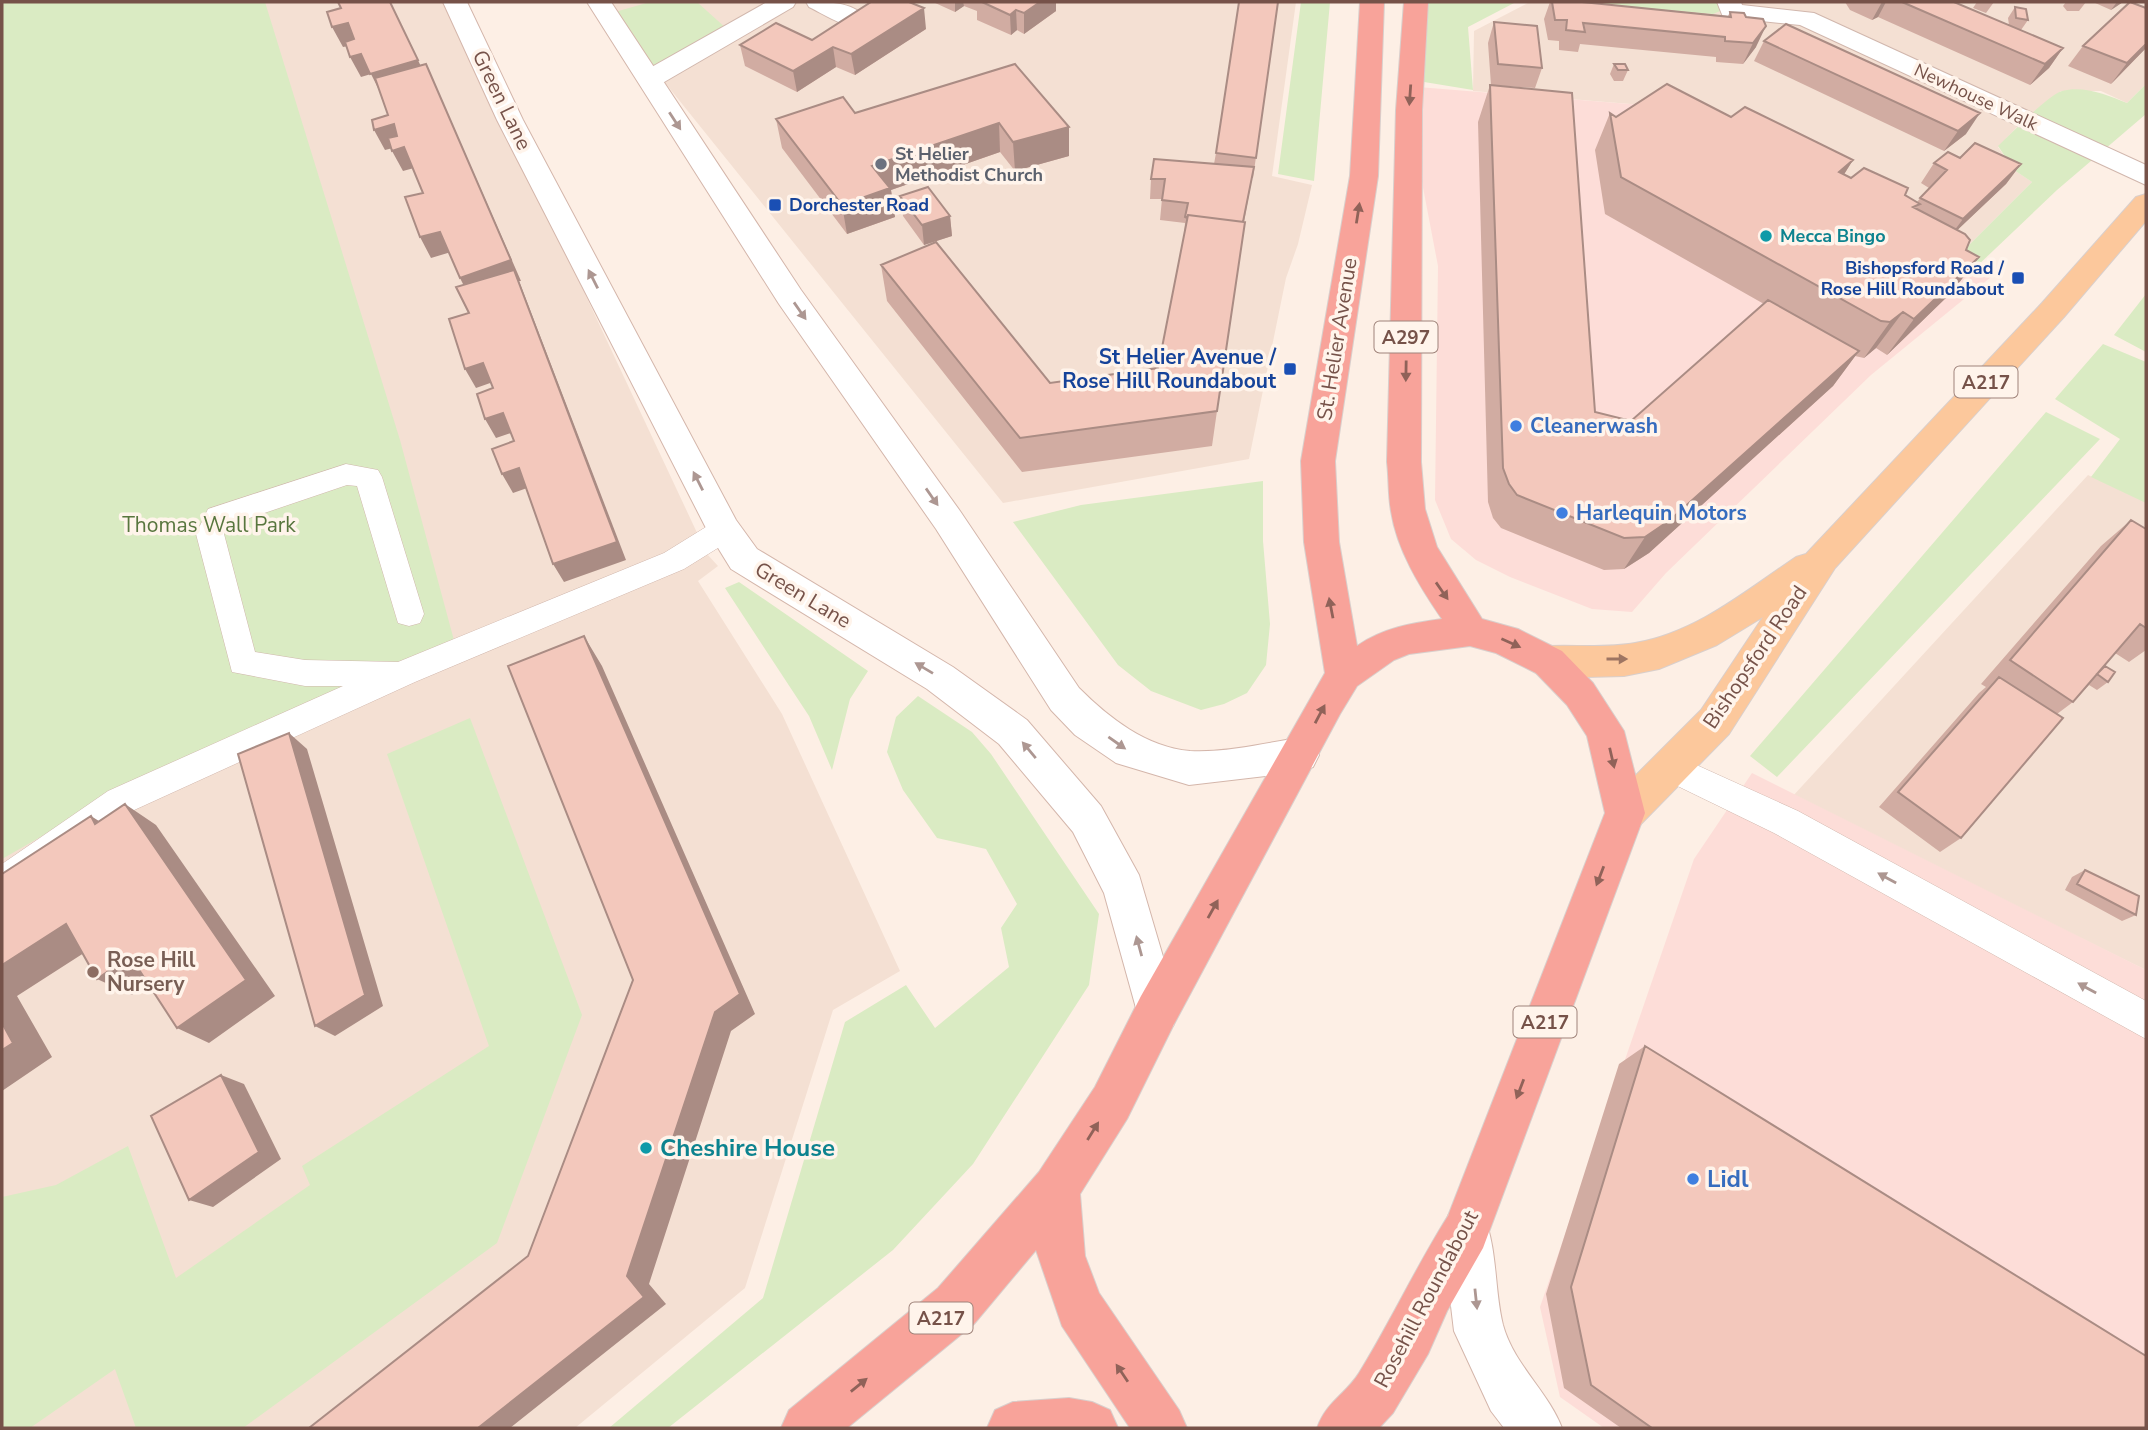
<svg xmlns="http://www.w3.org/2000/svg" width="2148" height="1430" font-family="'Nunito Sans',sans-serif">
<rect width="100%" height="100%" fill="#fdefe5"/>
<path fill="#f4e0d3" d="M2 2H448L707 554 718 566 698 581 782 714 900 971 833 1010 745 1288 575 1428H2Z
M608 2H1296L1272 176 1312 185 1298 244 1286 278 1249 459 1003 503 654 69Z
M1530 2H2146V84L2127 103 2101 91H2061L2017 127 1998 147 2014 170 2032 182 1955 259 1655 106 1473 91 1474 31Z
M2088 475 2146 502V970L1792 797Z"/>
<path fill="#fdddd8" d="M1418 87 1654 106 1991 277 1871 375 1666 573 1632 612 1592 609 1510 577 1476 560 1451 539 1435 500 1438 266 1417 156Z
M1752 773 2146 970V1428H1604L1560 1397 1540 1307 1694 859Z"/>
<path fill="#daebc3" d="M2 2H265L400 440 455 644 156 771 2 859Z
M650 2H697L727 29 654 69 615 12Z
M1301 2H1330L1314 181 1278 174Z
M1420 2H1516L1468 27 1473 90 1418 81Z
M1568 2H1722L1725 9 1713 14Z
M2146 84V114L2057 190 1974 269 1955 259 2032 182 2014 170 1998 146C2010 135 2048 95 2062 91 2083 85 2108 95 2127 103Z
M2146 294V352L2114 335Z
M2103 344 2146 362V503L2091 477 2120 439 2055 399Z
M2046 412 2100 439 1777 777 1750 756Z
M1263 481V541L1270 624 1266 665 1247 693 1224 704 1201 710 1151 691 1118 665 1013 522 1081 505Z
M739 582 868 671 850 699 832 770 809 716 725 588Z
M918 696 972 732 991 754 1099 914 1089 985 973 1164 893 1250 668 1428H609L763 1298 845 1022 906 985 935 1028 1009 967 1001 928 1017 904 986 849 937 838 903 790 887 752 896 717Z
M470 718 582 1015 497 1243 243 1428H136L115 1369 30 1428H2V1197L56 1185 128 1146 176 1278 310 1185 302 1166 489 1046 387 754Z"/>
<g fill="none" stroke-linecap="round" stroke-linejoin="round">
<g stroke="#d1b7ad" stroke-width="1">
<path id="lane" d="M346 464 378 470 382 477 424 614 420 623 409 626 398 623 357 486 347 485 229 525 224 534 255 652 305 660 398 662 664 553 714 522 724 519 734 522 738 530 734 538 684 569 415 682 132 811 14 894 2 899V864L108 791 343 686H305L232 672 196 534 208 509Z
M1670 753 1798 811 2146 1001V1039L1774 833 1659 777 1654 767 1659 757Z"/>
</g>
<g stroke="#d1b7ad" stroke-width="2">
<path id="street" d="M767 2H796L793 7 659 85 650 87 641 85 637 79 641 73Z
M806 2C827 2 854 1 868 20L864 25C845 30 826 15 809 7Z
M1717 2H1741L1742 5 1814 13 2146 165V185L1800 25 1723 17Z"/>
</g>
<g stroke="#d4b6ab" stroke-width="2">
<path id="secondary" d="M443 2H467L523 120 736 520 757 549 953 667 1027 720 1101 806 1139 875 1179 1011 1173 1026 1157 1033 1141 1026 1104 893 1073 832 999 744 927 689 731 569 707 530 497 120Z
M587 2H611L801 290 960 511 1079 688C1109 718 1146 747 1190 751 1225 753 1264 743 1299 738L1313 743 1319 755 1313 767 1299 772 1189 785 1116 763 1075 735 1051 710 936 529 779 304Z
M1466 1207 1483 1214C1498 1249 1494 1289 1503 1325 1514 1365 1548 1391 1562 1428H1504L1491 1411 1454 1331 1442 1231 1449 1214Z"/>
</g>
<g stroke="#d9cfcc" stroke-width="2">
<path id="primary" d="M2146 194V221L2064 317 1835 568 1729 734 1639 826 1625 831 1611 826 1605 813 1611 800 1701 710 1763 617 1717 645 1659 669 1624 676 1549 678 1536 673 1530 662 1536 651 1549 646C1578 645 1607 648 1635 643 1696 633 1747 590 1796 557L1806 554 2042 303 2136 197Z"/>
</g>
<g stroke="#d9cfcc" stroke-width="2">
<path id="highway" d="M1360 2H1384L1378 176 1335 461 1339 542 1357 646C1383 628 1412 623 1442 619 1420 587 1397 550 1391 511 1388 495 1389 478 1387 462L1396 110 1404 2H1428L1422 110 1421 462 1425 509 1437 547 1482 619 1518 629 1562 651 1593 683 1624 731 1645 813 1483 1248 1447 1311 1428 1354 1393 1413 1379 1428H1317C1327 1401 1345 1395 1359 1373 1391 1321 1416 1267 1448 1216L1605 813 1587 736 1567 705 1536 673 1496 653 1470 646 1409 654 1394 660 1357 686 1340 714 1173 1026 1127 1119 1080 1194 1085 1256 1099 1293 1179 1410 1187 1428H1130L1062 1326 1036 1250 974 1324 847 1428H781L789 1410 938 1288 1039 1172 1095 1087 1141 996 1325 673 1304 542 1301 461 1350 176Z
M1069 1398 1092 1402 1110 1410 1118 1428H987L995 1410 1013 1402Z"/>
</g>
<use href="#lane" fill="#fff" fill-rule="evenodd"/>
<use href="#street" fill="#fff" fill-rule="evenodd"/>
<use href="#secondary" fill="#fff" fill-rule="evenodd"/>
<use href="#primary" fill="#fcc89c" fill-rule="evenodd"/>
<use href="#highway" fill="#f8a39a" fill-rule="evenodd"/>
</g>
<path fill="#d1aca2" d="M933 2H1056V11L1024 34 1017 30 1011 35 977 20V11L964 6 955 12Z
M1278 2 1253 178H1252L1244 222 1212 446 1022 472 887 301 881 265 1050 383 1158 368 1184 236 1185 223 1160 220 1162 199H1150L1151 179 1214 164 1216 153Z
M1550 2H1582L1728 16 1730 12 1756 47 1743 64 1716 62V57L1580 44 1578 52 1559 50V41L1548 40 1544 19Z
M1845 2H1954L2009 25 2008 18 2015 7 2028 20 2021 30 2063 48 2049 68 2030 85 1878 17 1872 20 1850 10Z
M1977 2H1994L1986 13 1973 8Z
M2066 2H2086L2079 11H2067L2063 6Z
M2093 2H2123L2111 10Z
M2146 8V48L2111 84 2068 66 2083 46Z
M1494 22 1542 68 1535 88 1491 85 1488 43Z
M926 29 855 75 836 67 797 92 745 66 740 45 812 40Z
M1764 41 1966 134 1944 151 1754 61Z
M1614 64 1628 70 1623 81H1614L1610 74Z
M1490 85 1595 412 1631 421 1764 304 1605 214 1595 150 1610 113 1616 117H1731L1853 160 1844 174 1851 178 1905 195 1917 202 1929 188 1921 183 1934 163 1960 158 2021 164 2006 184 1957 230 1966 250 1979 257 1951 293 1887 355 1876 348 1864 358 1855 356 1833 386 1649 553 1624 569 1604 570 1501 528 1493 518 1488 502 1478 122Z
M855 113 1069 127V156L1015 171 1000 152 891 190 895 217 847 234 782 148 776 119Z
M900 196 950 216 952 236 924 245 903 216Z
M2131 520 2146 529V650L2129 662 2115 653 2105 666 2108 682 2097 690 2089 685 2073 702 2057 714 1961 838 1940 852 1879 807 1979 693 1986 687 1981 684 2101 546Z
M2085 870 2136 915 2122 921 2065 890 2072 877Z
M1645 1046 2146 1428H1621L1564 1388 1546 1294 1619 1064Z"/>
<path fill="#aa8c84" d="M390 2 428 81 381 94 371 74 361 77 350 57 361 54Z
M955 2H963L964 6 955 12Z
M1040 2H1056V11L1024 34V13Z
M1882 2H1886L1878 17 1872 20Z
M2117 2H2123L2111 10Z
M924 8 926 29 855 75 851 54Z
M1016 10 1017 30 1011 35 1010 15Z
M348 23 359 44 343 47 332 27Z
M1766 26 1756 47 1743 64 1753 43Z
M2146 44V48L2111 84 2127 63Z
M833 47 836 67 797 92 793 71Z
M2063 48 2049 68 2030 85 2045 64Z
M426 64 521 281H519L626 560 564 582 553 564 470 298 460 278Z
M1980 113 1966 134 1944 151 1958 131Z
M999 123 1000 152 891 190 895 217 847 234 842 205 872 166Z
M394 124 405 145 385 150 374 130Z
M1069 127V156L1015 171 1013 142Z
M404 147 414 168 403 171 392 151Z
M1853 160 1830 197 1839 172Z
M2021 164 2006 184 1948 239 1963 219Z
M950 216 952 236 924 245 922 225Z
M440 232 451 252 431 258 420 237Z
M1979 257 1951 293 1887 355 1914 319Z
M1903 312 1876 348 1864 358 1890 322Z
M1859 351 1833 386 1649 553 1624 569 1645 537Z
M483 363 493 382 476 388 465 369Z
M503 413 514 432 496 438 485 419Z
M519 468 530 487 513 493 502 474Z
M584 636 602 666 755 1014 731 1031 649 1284 666 1304 510 1428H478L627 1276 715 1012Z
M289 733 307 749 383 1006 335 1036 315 1026Z
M125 804 156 825 275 996 209 1043 177 1028Z
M91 816 124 837 95 824Z
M66 924 101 942 17 996 52 1057 2 1091V965Z
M130 956 164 973 132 995 97 979Z
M221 1075 244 1084 281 1159 213 1207 189 1200Z"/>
<path fill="#f3c8bc" stroke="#aa8c84" stroke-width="2" d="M338 2H390L418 60 370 74 361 54 350 57 345 42 354 39 348 23 332 27 327 12 341 8Z
M871 2H909L924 8 851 54 833 47 793 71 740 45 776 23 812 40Z
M982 2H1040L1024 13 1016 10 1010 15Z
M1239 2H1278L1256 158 1216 153Z
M1552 2H1582L1731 17 1730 12 1744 13 1746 17 1763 19 1766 26 1753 43 1725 41V37L1583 23 1585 32 1566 30 1567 20H1555Z
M1902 2H1954L2063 48 2045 64Z
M2130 2 2146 8V44L2127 63 2083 46Z
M2015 7 2026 9 2028 20 2016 18Z
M1494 22 1537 26 1542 68 1498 64Z
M1786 24 1980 113 1958 131 1764 41Z
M426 64 511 260 460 278 440 232 420 237 405 197 423 193 404 147 392 151 388 138 397 136 394 124 374 130 372 120 388 115 375 78Z
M1015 64 1069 127 1013 142 999 123 872 166 890 188 842 205 776 119 843 97 855 113Z
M1614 64H1625L1628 70H1618Z
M1667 84 1731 117 1745 107 1853 160 1839 172 1851 178 1864 168 1908 188 1905 195 1920 204 1913 207 1965 234 1970 240 1966 250 1979 257 1914 319 1903 312 1890 322 1881 321 1621 177 1610 113 1616 117Z
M1490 85 1572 93 1595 412 1631 421 1768 300 1859 351 1670 520 1645 537 1624 538 1517 495 1509 484 1503 468Z
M1975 143 2021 164 1963 219 1920 198 1947 170 1934 163 1948 152 1960 158Z
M1154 159 1254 167 1243 222 1188 215 1187 218 1185 217 1188 203 1162 200 1165 179H1151Z
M928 187 950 216 922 225 900 196Z
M1188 215 1245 222 1217 411 1020 438 881 265 936 242 1050 383 1158 368Z
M514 270 617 542 553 564 519 468 502 474 492 449 514 441 503 413 485 419 477 394 493 388 483 363 465 369 449 319 469 313 456 287Z
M2131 520 2146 529V628L2140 624 2073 702 2010 660Z
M584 636 740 994 715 1012 627 1276 644 1297 478 1428H309L528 1256 633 980 508 666Z
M2105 666 2115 672 2108 682 2097 674Z
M1999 677 2063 718 1961 838 1898 792Z
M289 733 365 995 315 1026 238 754Z
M125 804 246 980 177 1028 130 956 97 979 66 924 2 965V874L91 816 95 824Z
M2085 870 2139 896 2136 915 2077 884Z
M2 1023 13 1043 2 1050Z
M1645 1046 2146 1356V1428H1652L1591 1385 1571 1287Z
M221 1075 259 1152 189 1200 151 1116Z"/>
<defs><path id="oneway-solid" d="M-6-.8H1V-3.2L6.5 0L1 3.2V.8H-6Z" transform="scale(1.75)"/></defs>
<g fill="#906259">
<use href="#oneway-solid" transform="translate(1410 95) rotate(94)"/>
<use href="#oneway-solid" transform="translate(1358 213) rotate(-81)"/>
<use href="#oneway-solid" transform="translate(1406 371) rotate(91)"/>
<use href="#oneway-solid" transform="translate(1442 591) rotate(55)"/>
<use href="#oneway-solid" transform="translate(1331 608) rotate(-101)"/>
<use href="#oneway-solid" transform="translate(1511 643) rotate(24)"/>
<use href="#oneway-solid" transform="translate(1320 714) rotate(-62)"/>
<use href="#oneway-solid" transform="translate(1612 758) rotate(77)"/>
<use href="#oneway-solid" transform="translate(1600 876) rotate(111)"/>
<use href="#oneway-solid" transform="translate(1213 909) rotate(-61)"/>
<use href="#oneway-solid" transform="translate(1520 1089) rotate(111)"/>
<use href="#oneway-solid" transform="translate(1093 1131) rotate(-58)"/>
<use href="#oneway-solid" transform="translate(1122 1373) rotate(-124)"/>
<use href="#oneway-solid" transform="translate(859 1385) rotate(-39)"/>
</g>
<g fill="#ad9792">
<use href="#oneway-solid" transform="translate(675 121) rotate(57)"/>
<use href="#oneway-solid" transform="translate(593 279) rotate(-117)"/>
<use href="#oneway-solid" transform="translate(800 311) rotate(55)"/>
<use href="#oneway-solid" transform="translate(698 481) rotate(-117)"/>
<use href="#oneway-solid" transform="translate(932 497) rotate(55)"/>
<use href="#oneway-solid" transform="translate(924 668) rotate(-149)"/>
<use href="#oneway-solid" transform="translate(1117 743) rotate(35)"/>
<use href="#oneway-solid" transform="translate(1029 750) rotate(-130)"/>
<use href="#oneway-solid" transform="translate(1887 878) rotate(-151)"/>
<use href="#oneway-solid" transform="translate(1139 946) rotate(-105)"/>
<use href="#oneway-solid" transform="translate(2087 988) rotate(-151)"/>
<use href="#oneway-solid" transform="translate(1476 1299) rotate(84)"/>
</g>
<use fill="#9e7562" href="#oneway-solid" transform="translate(1617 659)"/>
<circle fill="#6b7280" stroke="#fff4eb" stroke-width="2.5" cx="881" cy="164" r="7"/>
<g fill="#1a4fb4" stroke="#fff4eb" stroke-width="2.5">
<rect x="768" y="198" width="14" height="14" rx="3.5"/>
<rect x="2011" y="271" width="14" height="14" rx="3.5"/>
<rect x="1283" y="362" width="14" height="14" rx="3.5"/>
</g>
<g fill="#0f9aa8" stroke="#fff4eb" stroke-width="2.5">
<circle cx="1766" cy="236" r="7"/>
<circle cx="646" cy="1148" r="7"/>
</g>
<g fill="#3f7fe0" stroke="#fff4eb" stroke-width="2.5">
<circle cx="1516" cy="426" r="7"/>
<circle cx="1562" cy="513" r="7"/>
<circle cx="1693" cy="1179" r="7"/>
</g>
<circle fill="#8d6e63" stroke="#fff4eb" stroke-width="2.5" cx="93" cy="972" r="7"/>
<g text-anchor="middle" stroke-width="7" stroke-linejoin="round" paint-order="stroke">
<g font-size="18" fill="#765249" stroke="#fff4eb">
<text transform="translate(1976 97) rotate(25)" y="6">Newhouse Walk</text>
</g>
<g font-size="18" font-weight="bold" fill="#5b616d" stroke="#fff4eb" text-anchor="start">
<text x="895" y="160">St Helier<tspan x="895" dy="21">Methodist Church</tspan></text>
</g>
<g font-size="18" font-weight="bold" fill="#164399" stroke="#fff4eb" text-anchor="start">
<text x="789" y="211">Dorchester Road</text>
<text x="2004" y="274" text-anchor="end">Bishopsford Road /<tspan x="2004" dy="21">Rose Hill Roundabout</tspan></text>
</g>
<g font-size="18" font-weight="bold" fill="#0d838f" stroke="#fff4eb" text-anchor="start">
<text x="1780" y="242">Mecca Bingo</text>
</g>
<g fill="#fff4eb" stroke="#9f837a" stroke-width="2">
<rect x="1374.5" y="321.5" width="63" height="31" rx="5"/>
<rect x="1954.5" y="366.5" width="63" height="31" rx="5"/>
<rect x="1513.5" y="1006.5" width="63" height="31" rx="5"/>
<rect x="909.5" y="1302.5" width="63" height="31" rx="5"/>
</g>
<g font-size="19" font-weight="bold" fill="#765249">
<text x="1406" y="344">A297</text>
<text x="1986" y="389">A217</text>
<text x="1545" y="1029">A217</text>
<text x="941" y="1325">A217</text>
</g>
<g font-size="21" fill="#765249" stroke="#fff4eb">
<text transform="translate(502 100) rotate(64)" y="7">Green Lane</text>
<text transform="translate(1337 339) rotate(-81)" y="7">St. Helier Avenue</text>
<text transform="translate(803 595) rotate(31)" y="7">Green Lane</text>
<text transform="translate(1755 657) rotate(-56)" y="7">Bishopsford Road</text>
<text transform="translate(1426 1299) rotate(-62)" y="7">Rosehill Roundabout</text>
</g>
<g font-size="21" font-weight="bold" fill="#164399" stroke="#fff4eb" text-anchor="end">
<text x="1276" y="364">St Helier Avenue /<tspan x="1276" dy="24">Rose Hill Roundabout</tspan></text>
</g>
<g font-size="21" font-weight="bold" fill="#366cbe" stroke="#fff4eb" text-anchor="start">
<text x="1530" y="433">Cleanerwash</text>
<text x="1576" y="520">Harlequin Motors</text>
</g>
<g font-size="21" fill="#58763e" stroke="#fff4eb">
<text x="209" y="532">Thomas Wall Park</text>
</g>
<g font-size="21" font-weight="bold" fill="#785e54" stroke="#fff4eb" text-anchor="start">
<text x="107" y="967">Rose Hill<tspan x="107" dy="24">Nursery</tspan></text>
</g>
<g font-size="24" font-weight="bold" fill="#0d838f" stroke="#fff4eb" text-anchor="start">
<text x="660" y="1156">Cheshire House</text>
</g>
<g font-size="24" font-weight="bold" fill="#366cbe" stroke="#fff4eb" text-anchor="start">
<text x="1707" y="1187">Lidl</text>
</g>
</g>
<rect width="2148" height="1430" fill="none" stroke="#765249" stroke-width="7"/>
</svg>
